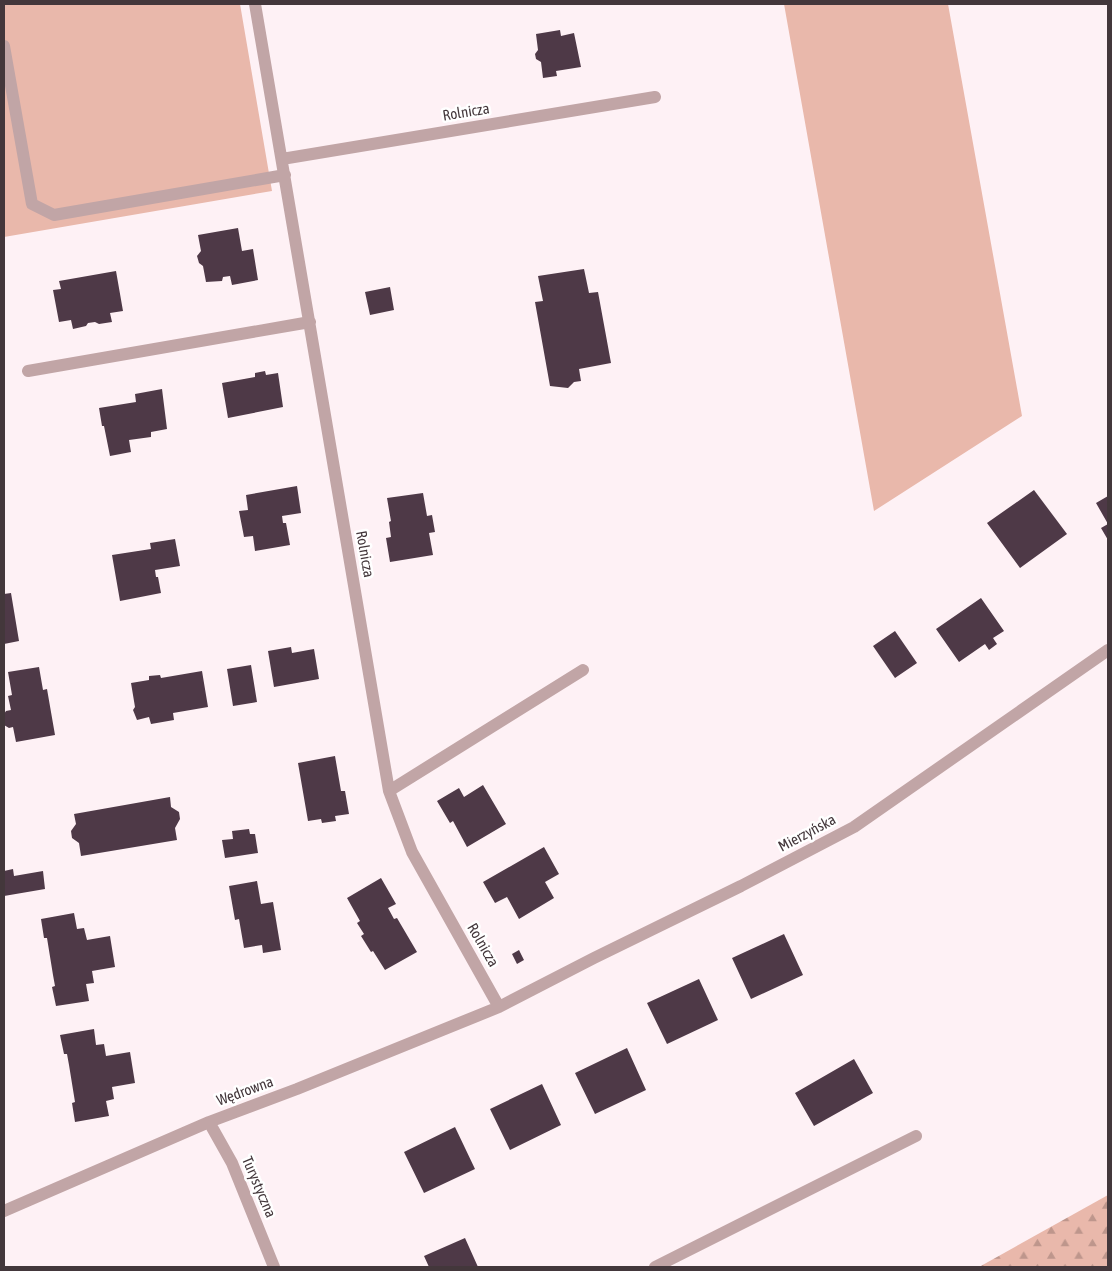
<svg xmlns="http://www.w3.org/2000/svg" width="1112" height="1271" font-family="'Asap Condensed',sans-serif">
<defs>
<pattern id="forest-firs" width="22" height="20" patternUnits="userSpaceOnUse" patternTransform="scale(1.25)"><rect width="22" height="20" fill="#e9b8ab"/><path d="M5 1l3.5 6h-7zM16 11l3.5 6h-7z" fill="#be968c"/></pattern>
</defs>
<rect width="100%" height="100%" fill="#fef1f5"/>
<path fill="#e9b8ab" d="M4 4H240L272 191 4 237Z
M784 4H948L1022 416 874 511Z"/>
<path fill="url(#forest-firs)" d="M1108 1195V1267H979Z"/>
<path fill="#4e3947" d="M560 30 561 36 574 33 581 67 556 71 557 76 543 78 541 62 536 59 535 54 538 50 536 34Z
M238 228 242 251 253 249 258 280 232 285 230 276 223 277 222 281 206 282 203 266 199 263 197 256 201 251 198 235Z
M584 269 589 293 598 292 611 363 579 369 581 381 574 382 568 388 550 386 535 302 543 301 538 276Z
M116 271 123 311 110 313 112 322 99 324 95 322 88 323 86 326 73 329 71 320 59 322 53 290 61 289 59 281Z
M390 287 394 310 370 315 365 292Z
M265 371 266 375 278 373 283 407 228 418 222 383 255 377V373Z
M162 389 167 429 151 432V437L129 440 131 452 110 456 104 426H102L99 408 136 402 135 394Z
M297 486 301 513 282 516 283 523H286L290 545 255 551 253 536 244 537 239 511 248 510 246 495Z
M1034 490 1067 534 1020 568 987 523Z
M423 493 427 516 432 515 435 532 429 533 433 555 390 562 386 538 391 537 389 522 391 521 387 498Z
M1108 496V540L1101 528 1108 524 1096 503Z
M175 539 180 566 155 570 156 577H158L161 593 120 601 112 555 151 549 150 543Z
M11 593 19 641 4 644V594Z
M981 598 1004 631 993 638 997 644 989 650 985 644 959 662 936 629Z
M895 631 917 663 895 678 873 646Z
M291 647 292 653 314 649 319 679 274 687 268 651Z
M251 665 257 702 233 706 227 669Z
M39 667 43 690 47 689 55 735 16 742 13 727 9 728 4 725V714L6 711 11 710 8 696 12 695 8 672Z
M202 671 208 707 173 713 174 720 151 724 149 717 137 720 133 710 135 707 131 683 149 680V676L160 675 161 678Z
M335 756 341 791H345L349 814 335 816 336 821 322 823 321 819 308 821 298 763Z
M483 785 506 824 467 847 453 821 450 823 437 801 459 788 464 797Z
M170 797 171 807 179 812 180 819 175 828 177 840 81 856 79 843 72 838 71 831 76 824 74 814Z
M249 829 250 834H255L258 853 225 858 222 840 233 839 232 831Z
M544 847 559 874 545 882 554 898 519 919 507 897 495 903 483 882Z
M13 869 14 876 43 871 45 889 4 896V871Z
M381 878 396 904 388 908 394 919 397 918 417 952 385 970 373 951 371 952 361 936 364 934 357 923 360 921 347 898Z
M257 881 261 904 273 902 281 950 263 953 262 945 244 948 239 919 235 920 229 886Z
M74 913 77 929 84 928 87 940 110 936 115 967 92 971 94 983 86 984 89 1001 56 1006 52 987 55 986 53 975 47 938H44L41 919Z
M784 934 803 975 751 999 732 958Z
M519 950 524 960 517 964 512 954Z
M699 979 718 1020 667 1044 647 1003Z
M94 1029 96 1045 104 1044 106 1056 130 1052 135 1083 112 1087 114 1099 106 1101 109 1116 75 1122 72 1103 75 1102 69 1065 67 1054H64L60 1035Z
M627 1048 646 1090 595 1114 575 1073Z
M854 1059 873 1093 814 1126 795 1093Z
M542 1084 561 1125 510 1150 490 1109Z
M455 1127 475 1169 424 1193 404 1152Z
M465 1238 478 1267H429L424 1256Z"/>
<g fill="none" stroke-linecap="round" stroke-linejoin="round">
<path stroke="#c1a5a6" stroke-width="12" d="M255 4 389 791 412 852 499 1007
M4 46 32 204 54 215 285 175
M282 159 655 97
M28 371 310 322
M389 791 583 670
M209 1122 232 1163 274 1267
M4 1211 209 1122 297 1089 499 1007 594 958 741 886 854 827 1108 650
M655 1267 916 1136"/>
</g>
<g text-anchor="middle" stroke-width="5" stroke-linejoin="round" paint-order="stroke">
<g font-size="15" fill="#43373b" stroke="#fff">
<text transform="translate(466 112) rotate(-9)" y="5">Rolnicza</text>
<text transform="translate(365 554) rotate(80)" y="5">Rolnicza</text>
<text transform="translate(807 833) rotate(-28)" y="5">Mierzyńska</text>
<text transform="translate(483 945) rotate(60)" y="5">Rolnicza</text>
<text transform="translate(245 1091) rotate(-20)" y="5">Wędrowna</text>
<text transform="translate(259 1187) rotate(67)" y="5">Turystyczna</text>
</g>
</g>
<rect width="1112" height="1271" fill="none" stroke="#43373b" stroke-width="10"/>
</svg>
